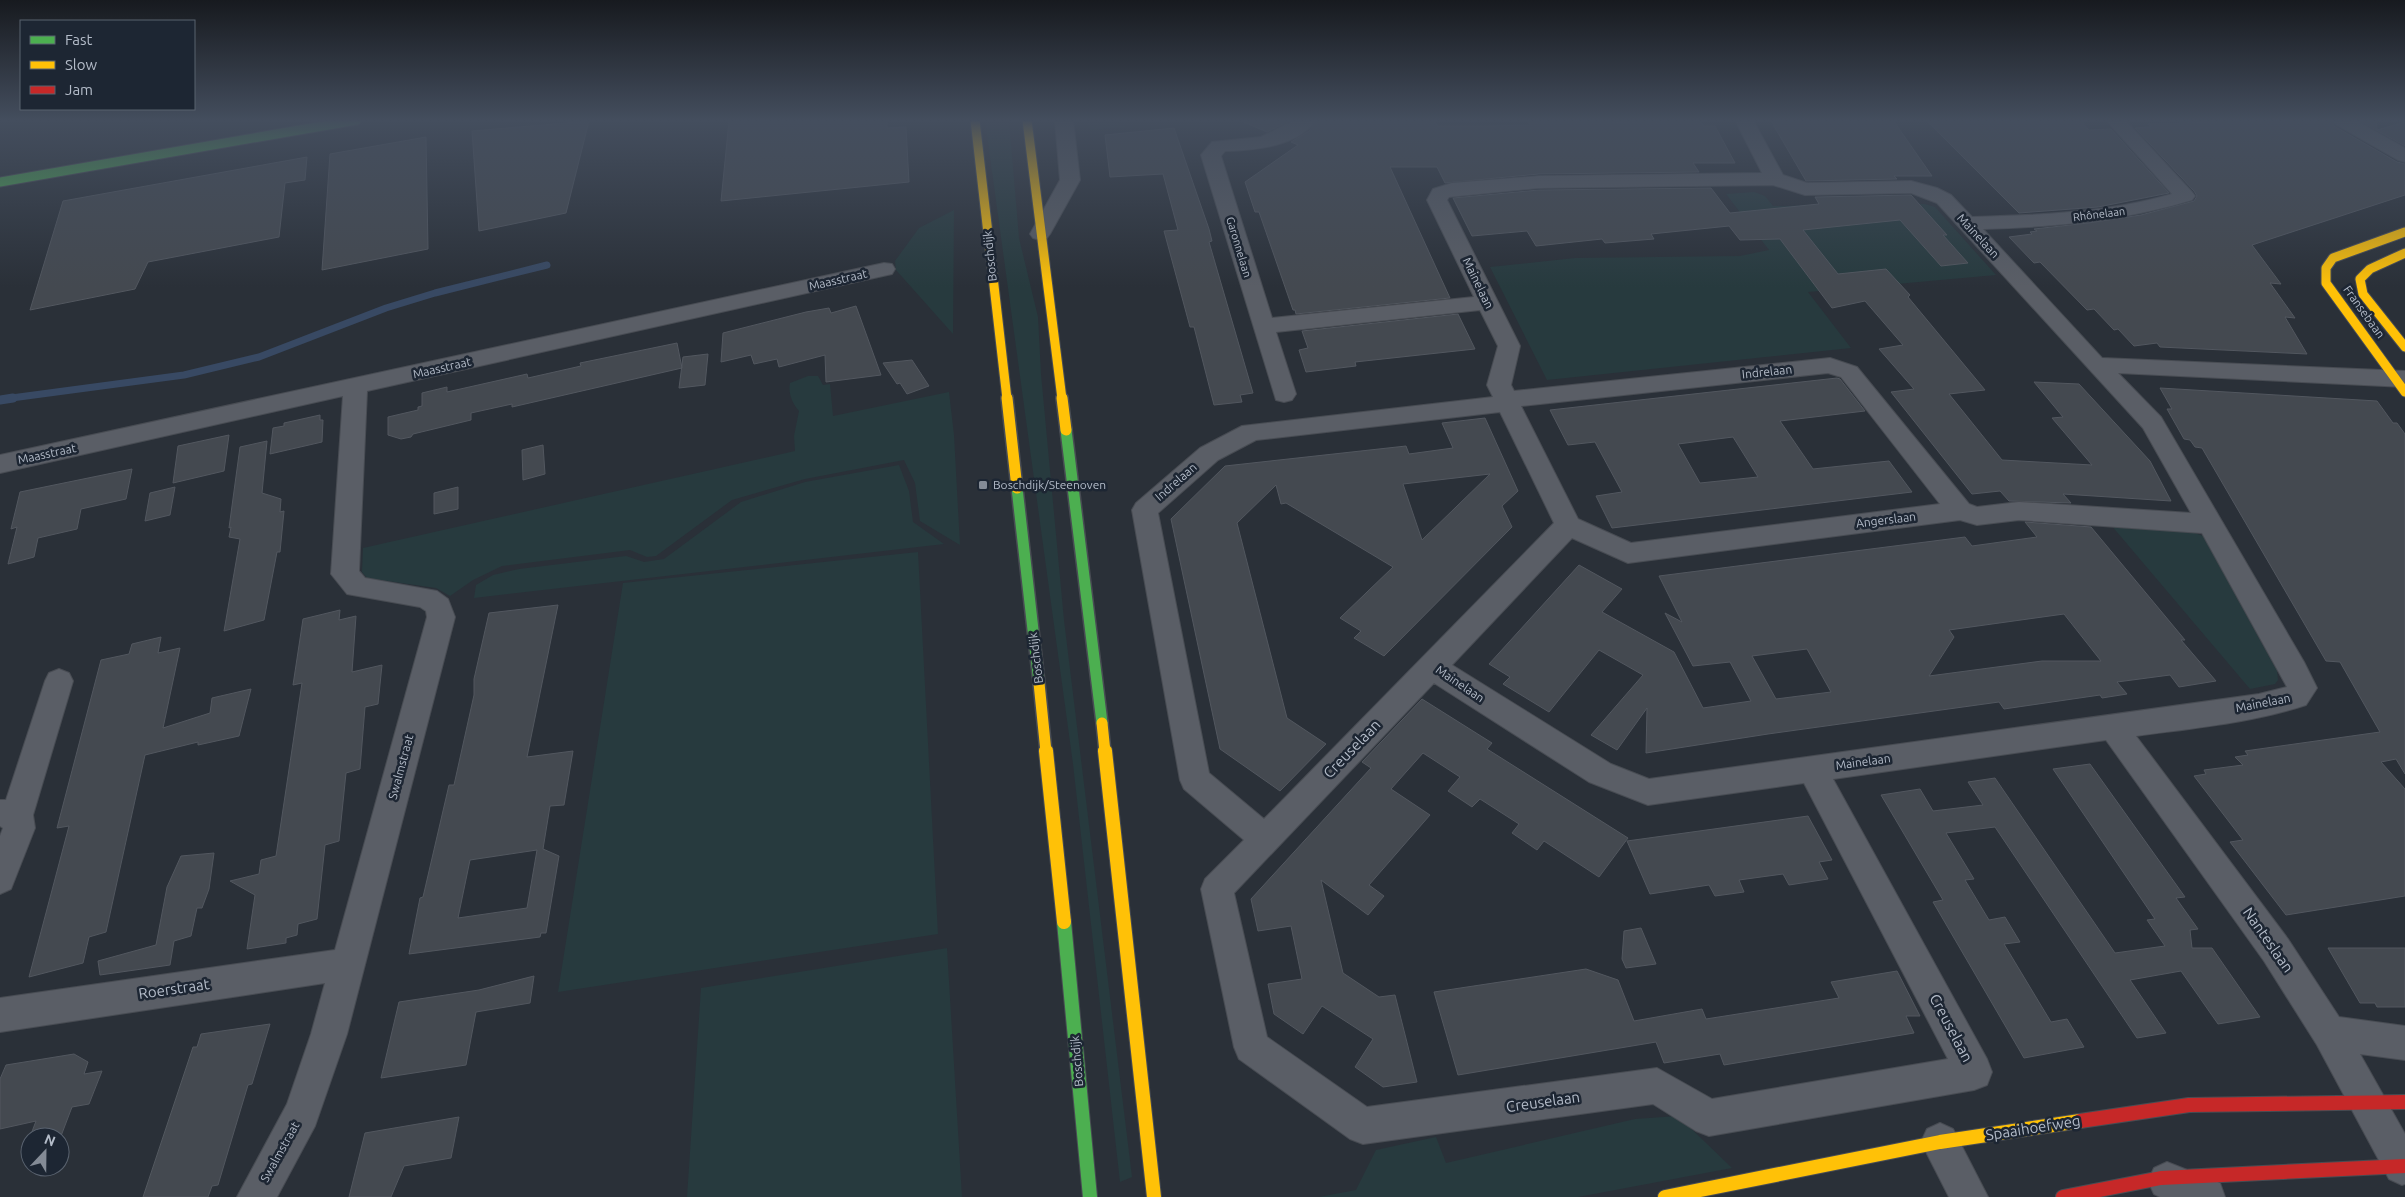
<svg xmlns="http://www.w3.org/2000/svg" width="2405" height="1197" font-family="Ubuntu,sans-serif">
<rect width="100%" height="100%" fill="#2a3038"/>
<path fill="#273a3e" d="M985 120H1009L1019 238 1038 317 1041 374 1064 620 1132 1177 1120 1182 1073 764Z
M1085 120H1112L1125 127 1091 130Z
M1754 192 1765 196 1773 206 1925 204 1935 207 1996 275 1808 292 1851 348 1547 380 1490 267 1575 258 1740 256 1769 250 1726 194Z
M954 210 953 334 896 270 895 261 919 228Z
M808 376H818L823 385 830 384 833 416 949 392 954 435 960 545 920 521 915 483 904 460 805 479 732 500 656 556 647 557 630 550 502 566 473 580 450 596 436 588 367 578 362 572 363 548 795 451 794 436 799 411C792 403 788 393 790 383Z
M899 465 909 491 913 522 944 544 474 598 476 585 493 575 519 569 626 556 644 562 664 559 741 502 805 482Z
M2111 525 2183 529 2203 536 2277 671 2278 680 2275 684 2250 689Z
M918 552 938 934 558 992 623 583Z
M947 948 962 1197H687L701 988Z
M1678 1116 1732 1168 1578 1197H1319L1356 1190 1376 1150 1436 1137 1446 1163 1635 1119Z"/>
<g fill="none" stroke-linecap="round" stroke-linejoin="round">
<path stroke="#384963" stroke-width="7" d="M4 399 184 375 259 357 386 308 435 293 547 265"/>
<path stroke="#384963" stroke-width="9" d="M0 400 13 398"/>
</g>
<path fill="#444950" stroke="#52575f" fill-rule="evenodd" d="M743 120H887V128L906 127 909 182 721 201 729 121Z
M1239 120H1291L1267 132Z
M1318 120H1435L1437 126H1488L1530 125 1528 120H1599L1601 123 1700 120 1703 126H1715L1735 163H1693L1699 172 1539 174 1445 183 1437 167H1390L1450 298 1296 314 1295 310H1293L1259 212H1255L1245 182 1298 145 1291 142 1309 131Z
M1893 120 1932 176H1894L1897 179 1806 181 1771 121Z
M1926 120H2080L2089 130 2111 129 2169 193 2098 207 2019 213Z
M2280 120H2331L2334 126 2397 162 2405 164V195L2252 245 2281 284 2270 283 2295 318 2285 317 2307 354 2160 347 2157 343 2134 346 2118 329 2114 330 2094 309 2087 310 2040 262 2034 263 2009 237 2032 234 2030 232 2037 231 2034 229 2088 223 2141 215 2194 201 2197 196 2194 191 2135 128 2151 127 2148 124Z
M2358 120H2376L2377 130 2405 122V146Z
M589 121 566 213 479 231 472 131Z
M1174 128 1209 229 1212 241 1209 242 1253 393 1240 395 1242 402 1214 405 1194 327H1190L1164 231 1178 230 1163 174 1110 177 1105 135Z
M426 137 428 249 322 270 330 154Z
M307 157 305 180 285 183 279 237 148 262 135 289 30 310 63 201Z
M1711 188 1730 213 1819 204 1815 197 1911 195 1947 235H1943L1968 263 1941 266 1900 220 1803 230 1838 274 1886 269 1910 295 1908 297 1985 390 1949 394 2002 460 2092 465 2052 418 2063 417 2034 382 2079 384 2150 461 2171 501 2063 494 2071 503 2009 501 2000 491 1972 494 1891 392 1914 389 1879 349 1903 345 1865 301 1832 308 1780 239 1740 240 1729 226 1651 234 1654 239 1605 243 1602 239 1536 246 1527 231 1472 236 1453 198 1539 190Z
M856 306 881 375 826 382 825 355 779 367 777 359 754 364 751 355 721 362 723 333 806 312 829 308 831 313Z
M1458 314 1475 349 1355 362 1356 366 1306 372 1299 350 1308 348 1302 331Z
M677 343 682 368 512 407V404L471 413V420L413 434 411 437 401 439 388 435V417L418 410V407L422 406V393L447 387V392L527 374 528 378 581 366 580 363Z
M708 354 705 385 679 388 683 357Z
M912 360 929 386 907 394 900 383 897 384 883 363Z
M1837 378 1840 379 1865 411 1780 421 1813 469 1889 461 1912 492 1612 528 1596 496 1622 492 1595 442 1568 445 1550 410ZM1733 437 1758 477 1700 483 1678 444Z
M2160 388 2377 401 2393 423H2397L2405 434V774L2396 759 2381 762 2405 789V896L2286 915 2230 842 2243 840 2194 776 2206 774 2204 770 2243 765 2235 757 2248 755 2245 751 2380 732 2340 662 2326 661 2202 448 2195 447 2190 440 2184 439 2167 409H2172Z
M320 415V420H323L322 442 270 454 273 428 284 426V423Z
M1485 418 1518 491 1502 506 1512 527 1384 656 1354 638 1361 631 1340 618 1393 567 1286 503 1281 504 1276 485 1237 523 1287 718 1326 744 1280 791 1220 749 1171 519 1225 466 1406 446 1409 454 1453 448 1442 423ZM1490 474 1422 540 1403 484Z
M229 435 224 471 173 483 178 446Z
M267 441 262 493 281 499 280 512 284 511 280 552H277L264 620 224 631 240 539 229 537 231 527 229 528 240 447Z
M543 445 545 474 523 480 522 450Z
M132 469 126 499 81 509 77 529 38 538 34 557 8 564 17 527 11 529 20 492Z
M175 487 170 515 145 521 150 493Z
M458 487V509L434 514V493Z
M2025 522 2091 527 2185 640H2181L2216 681 2179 687 2170 675 2117 682 2127 694 2102 698 2100 695 2004 709 1999 702 1768 734 1646 753 1647 708 1617 750 1591 735 1643 675 1599 650 1549 712 1503 684 1510 677 1489 664 1579 565 1622 589 1602 612 1674 652 1703 708 1751 701 1730 662 1693 666 1665 613 1682 622 1659 576 1965 537 1972 546 2037 537ZM2064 614 2101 661H2042L1929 676 1954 637 1949 630ZM1807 649 1831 692 1776 699 1752 656Z
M558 605 527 757 573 751 564 805 550 806 543 849 559 856 546 933H541L540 937 409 954 420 898 423 897 449 785H454L474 695V679L489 613ZM537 850 527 908 458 918 470 860Z
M340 610 339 620 356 616 352 672 382 665 378 704 365 707 360 769 346 773 339 841 325 845 317 919 298 924 297 935 286 938V943L247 949 255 895 230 881 259 874 261 860 276 856 302 683 293 685 303 619Z
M161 637 158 653 180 648 163 728 210 713 212 698 251 689 239 736 198 745V742L145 755 106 932 89 937 83 963 29 977 69 826 57 828 101 660 129 654 132 644Z
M1422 699 1492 743 1487 749 1628 838 1599 877 1544 841 1537 850 1512 833 1519 824 1480 799 1472 807 1448 791 1460 777 1423 753 1391 789 1430 815 1369 885 1384 896 1368 915 1321 880 1343 973 1379 997 1395 995 1417 1082 1383 1087 1355 1067 1373 1039 1322 1006 1303 1034 1274 1014 1268 984 1302 979 1291 926 1258 931 1251 899 1371 768 1362 762Z
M2090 764 2185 897 2176 898 2198 929 2190 930 2192 948H2212L2260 1017 2218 1024 2181 971 2130 980 2166 1033 2137 1038 1995 827 1946 833 1974 879 1965 880 1989 920 2005 917 2020 942 2004 944 2051 1022 2067 1019 2084 1047 2024 1058 1933 902 1943 900 1881 795 1920 789 1933 811 1983 805 1968 782 1995 778 2115 953 2165 946 2147 920 2155 919 2053 769Z
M1808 816 1832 860 1819 862 1828 879 1789 885 1783 874 1739 880 1744 892 1730 894 1715 896 1709 885 1650 894 1627 841Z
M214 853 209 889 202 908H197L191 936 174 941 170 965 100 975 98 961 156 945 167 887 181 856Z
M1641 928 1656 964 1626 968 1622 959 1624 931Z
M2328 948H2405V1007H2377L2375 1003H2360Z
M1586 969 1618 980 1634 1021 1702 1009 1706 1019 1839 998 1831 982 1897 971 1920 1016H1906L1914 1033 1724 1065 1720 1054 1664 1063 1656 1042 1458 1075 1434 992Z
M534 976 530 1003 476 1012 466 1065 381 1078 399 1002 479 990Z
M270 1024 252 1084 248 1085 218 1185 212 1186 208 1197H143L193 1047H197L201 1034Z
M74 1054 88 1062 84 1074 102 1071 89 1104 72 1107 61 1136 30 1137 36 1121 0 1129V1079L6 1065Z
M459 1117 451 1158 404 1166 391 1197H349L365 1133Z"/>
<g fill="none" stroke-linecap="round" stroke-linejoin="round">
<g stroke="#484c53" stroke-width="2">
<path id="street" d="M1055 120H1073L1080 180 1050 234 1047 238 1040 240 1033 238 1030 234 1060 180Z
M1295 120H1316C1298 147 1254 150 1225 151L1221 156 1272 318 1474 297 1427 200 1433 189 1452 183 1539 176 1762 173 1735 120H1753L1783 175 1807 183 1911 181 1937 188 1951 195 1972 217C2039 215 2107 213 2172 194L2106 120H2125L2192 192 2195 196 2192 200C2123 221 2054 227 1983 229L2102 358 2405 371V387L2118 373 2161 417 2304 662 2317 688 2306 705C2252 723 2193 728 2136 736L2288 939 2339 1017 2405 1026V1060L2360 1054 2405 1134V1184L2402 1185 2389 1179 2317 1045 2264 961 2106 740 1833 779 1987 1059 1992 1072 1987 1085 1974 1090 1709 1136 1696 1131 1653 1104 1363 1144 1350 1139 1239 1059 1234 1047 1201 889 1205 879 1244 840 1184 789 1180 780 1132 510 1136 503 1200 448 1242 426 1493 397 1487 385 1498 346 1480 310 1276 332 1296 394 1292 400 1284 402 1276 400 1201 155 1212 142 1261 137ZM1773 185 1805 195 1911 193 1937 203 2143 428 2191 513 2019 502 1977 507 1969 504 1857 367 1830 358 1514 391 1511 385 1520 346 1447 200 1449 197 1539 188ZM1828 373 1841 377 1940 504 1631 543 1578 519 1521 406ZM1500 412 1554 523 1264 819 1209 773 1158 513 1218 460 1256 440ZM1960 520 1977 525 2019 520 2202 533 2287 687 2259 694 1649 779 1611 764 1452 665 1572 538 1628 563ZM1434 683 1589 782 1648 805 1804 783 1948 1059 1712 1099 1657 1068 1367 1107 1267 1037 1234 893Z
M2333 120H2355L2405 148V162L2398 160 2335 124Z
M884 263 892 264 895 269 892 274 367 391 359 571 365 578 437 591 448 599 455 617 347 1034 315 1126 277 1197H237L287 1104 311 1034 325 983 0 1032V998L335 950 427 617 426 611 420 607 347 594 331 574 343 396 0 473V455Z
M59 669 69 673 73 681 33 815 35 828 11 889 0 894V836L3 828 0 826V800H6L45 681 49 673Z
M1940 1123 1953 1129 1988 1197H1949L1921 1142 1927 1129Z
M2167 1162 2220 1183 2225 1197H2160L2154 1194 2148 1181 2154 1168Z"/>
</g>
<g stroke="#484c53" stroke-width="11">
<path id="fast-far2" d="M0 182 357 120"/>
</g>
<g stroke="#484c53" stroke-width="14">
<path id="fast-far1" d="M1066 430 1102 723
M1017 488 1039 683"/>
</g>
<g stroke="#484c53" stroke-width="16">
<path id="fast" d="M1064 922 1090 1197"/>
</g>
<g stroke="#484c53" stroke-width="11">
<path id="slow-far2" d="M975 120 1007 399
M1027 120 1062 399
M2405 232 2333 258 2326 268V283L2405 392
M2405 253 2370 269 2360 279 2363 294 2405 347"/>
</g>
<g stroke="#484c53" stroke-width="14">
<path id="slow-far1" d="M1007 398 1017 488
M1062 398 1066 430
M1039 683 1046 752
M1102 723 1105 752"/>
</g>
<g stroke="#484c53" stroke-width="16">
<path id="slow" d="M1046 751 1064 922
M1105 751 1154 1197
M1665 1197 1940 1142 2080 1121"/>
</g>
<g stroke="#484c53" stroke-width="16">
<path id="jam" d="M2080 1121 2189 1105 2405 1102
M2063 1197 2161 1178 2405 1166"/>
</g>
<use href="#street" fill="#5a5e66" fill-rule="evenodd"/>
<use href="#fast-far2" stroke="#4caf50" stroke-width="9"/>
<use href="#fast-far1" stroke="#4caf50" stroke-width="11"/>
<use href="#fast" stroke="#4caf50" stroke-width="14"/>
<use href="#slow-far2" stroke="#ffc107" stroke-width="9"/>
<use href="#slow-far1" stroke="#ffc107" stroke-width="11"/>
<use href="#slow" stroke="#ffc107" stroke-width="14"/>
<use href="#jam" stroke="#c62828" stroke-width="14"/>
</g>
<linearGradient id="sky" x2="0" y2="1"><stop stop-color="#171a1f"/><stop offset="0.42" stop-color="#444e5e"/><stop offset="1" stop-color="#444e5e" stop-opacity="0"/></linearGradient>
<rect width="2405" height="287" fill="url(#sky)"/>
<rect fill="#848b96" stroke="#1d2633" stroke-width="2" x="978" y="480" width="10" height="10" rx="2.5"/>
<g text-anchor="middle" stroke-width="5" stroke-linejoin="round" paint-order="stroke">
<g font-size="11" fill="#b4bcc9" stroke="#1d2633">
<text transform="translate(2099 214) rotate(-7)" y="4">Rhônelaan</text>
<text transform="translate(1239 247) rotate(73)" y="4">Garonnelaan</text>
</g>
<g font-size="12" fill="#b4bcc9" stroke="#1d2633">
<text transform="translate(1978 236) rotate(47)" y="4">Mainelaan</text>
<text transform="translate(990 256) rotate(-96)" y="4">Boschdijk</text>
<text transform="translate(838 280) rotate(-13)" y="4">Maasstraat</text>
<text transform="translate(1478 283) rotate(64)" y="4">Mainelaan</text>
<text transform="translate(2364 312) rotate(54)" y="4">Fransebaan</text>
<text transform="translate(442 368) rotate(-13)" y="4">Maasstraat</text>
<text transform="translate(1767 372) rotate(-6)" y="4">Indrelaan</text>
<text transform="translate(47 454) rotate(-12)" y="4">Maasstraat</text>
<text transform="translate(1176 482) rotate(-41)" y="4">Indrelaan</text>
<text transform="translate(1886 520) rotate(-7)" y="4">Angerslaan</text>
<text transform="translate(1036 658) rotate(-97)" y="4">Boschdijk</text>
<text transform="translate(1460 684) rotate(34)" y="4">Mainelaan</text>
<text transform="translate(2263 703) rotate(-11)" y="4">Mainelaan</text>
<text transform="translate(1863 762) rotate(-8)" y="4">Mainelaan</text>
<text transform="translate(401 767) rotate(-75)" y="4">Swalmstraat</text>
<text transform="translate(1077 1061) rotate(-95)" y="4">Boschdijk</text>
<text transform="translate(280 1152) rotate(-61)" y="4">Swalmstraat</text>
</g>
<g font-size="12" fill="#b4bcc9" stroke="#1d2633" text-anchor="start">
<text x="993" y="489">Boschdijk/Steenoven</text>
</g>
<g font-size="15" fill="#b4bcc9" stroke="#1d2633">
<text transform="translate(1352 749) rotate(-46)" y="5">Creuselaan</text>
<text transform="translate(2268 940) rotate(55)" y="5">Nanteslaan</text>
<text transform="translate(174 989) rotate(-8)" y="5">Roerstraat</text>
<text transform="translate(1951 1028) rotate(62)" y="5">Creuselaan</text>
<text transform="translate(1543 1102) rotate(-8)" y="5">Creuselaan</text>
<text transform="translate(2033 1128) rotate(-9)" y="5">Spaaihoefweg</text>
</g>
</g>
<rect x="20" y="20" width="175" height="90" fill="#1d2633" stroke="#59626f"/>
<rect x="30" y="36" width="25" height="8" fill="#4caf50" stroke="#59626f"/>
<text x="65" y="45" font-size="15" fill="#b4bcc9">Fast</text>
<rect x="30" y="61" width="25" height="8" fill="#ffc107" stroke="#59626f"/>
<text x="65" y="70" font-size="15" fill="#b4bcc9">Slow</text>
<rect x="30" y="86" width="25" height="8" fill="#c62828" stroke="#59626f"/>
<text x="65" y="95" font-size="15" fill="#b4bcc9">Jam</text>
<g transform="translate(45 1152) rotate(22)"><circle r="24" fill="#1d2633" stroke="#59626f"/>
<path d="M0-4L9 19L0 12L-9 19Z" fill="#848b96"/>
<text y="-8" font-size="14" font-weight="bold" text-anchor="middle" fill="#b4bcc9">N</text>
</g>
</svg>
